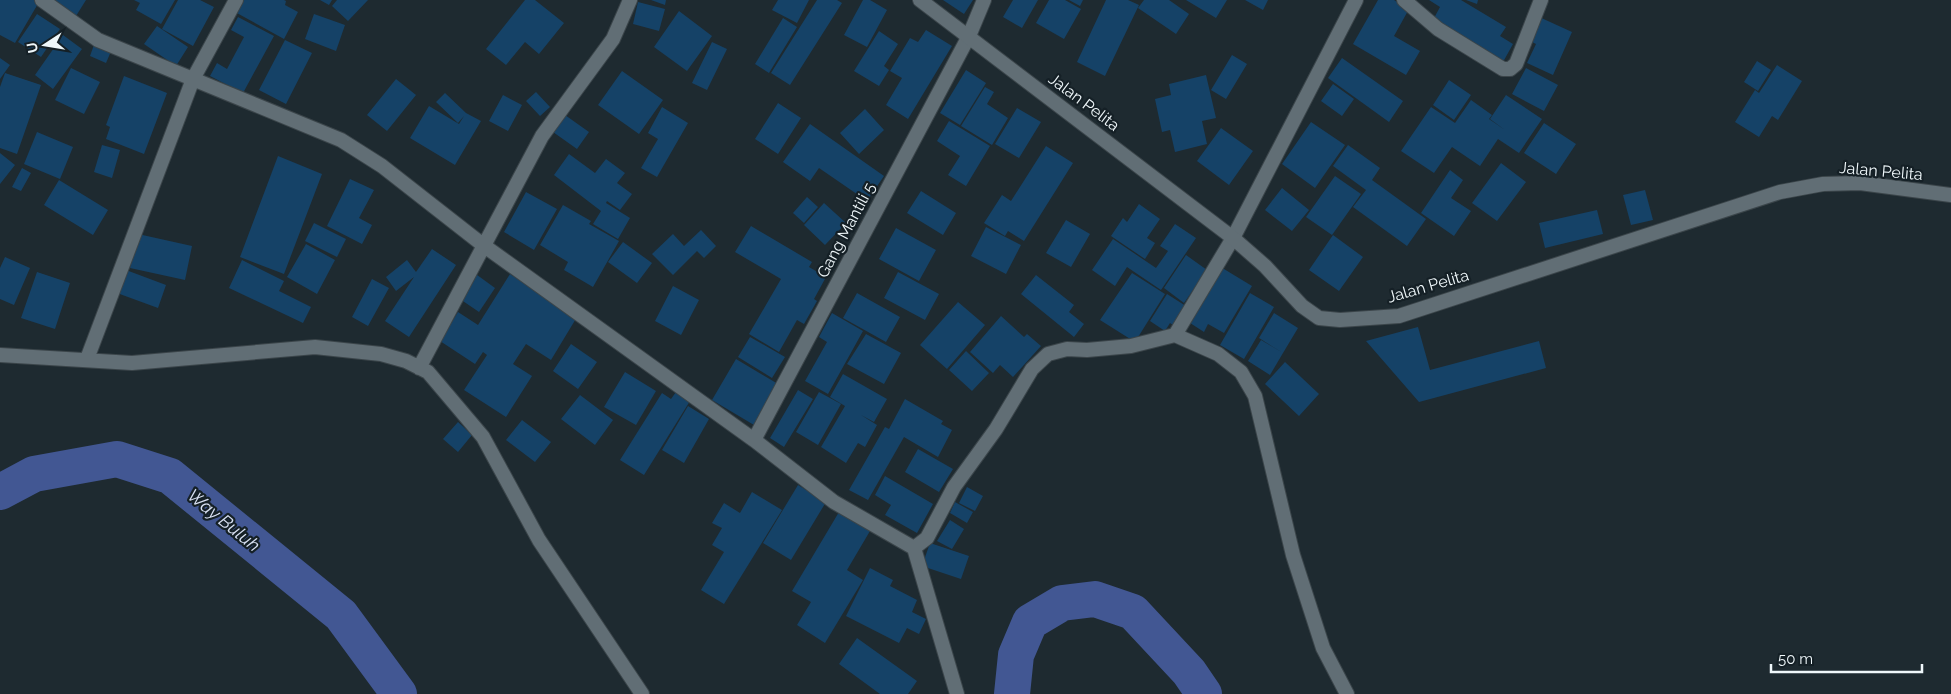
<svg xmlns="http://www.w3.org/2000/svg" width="1951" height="694" font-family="Raleway,sans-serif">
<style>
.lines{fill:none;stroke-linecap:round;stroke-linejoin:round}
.river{stroke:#425793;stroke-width:36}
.building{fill:#154267}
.minor-casing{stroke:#3b454a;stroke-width:16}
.tertiary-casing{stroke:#3b454a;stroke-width:16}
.minor{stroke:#616e75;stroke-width:14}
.tertiary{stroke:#616e75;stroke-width:14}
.labels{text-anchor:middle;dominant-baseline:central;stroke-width:4.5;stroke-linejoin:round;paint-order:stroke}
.street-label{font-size:16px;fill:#eff7fa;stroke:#152026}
.water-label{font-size:18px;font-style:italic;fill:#dae2f4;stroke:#152026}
</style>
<rect width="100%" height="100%" fill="#1e2a30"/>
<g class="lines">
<path class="river" d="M0,492L34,474L117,459L170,476L341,615L399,694
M1012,694L1016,655L1030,622L1062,603L1095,599L1133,612L1189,672L1204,694"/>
</g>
<path class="building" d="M0,0H35L39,2L15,43L0,35Z
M53,0H86L76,16Z
M134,0H175L161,24L136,10L140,3Z
M178,0H200L214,7L193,46L162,29Z
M242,0H284L286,1L285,5L298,12L284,39L235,12Z
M320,0H332L329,5Z
M337,0H368L348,21L332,6Z
M525,0H535L564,23L539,54L525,42L506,65L486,49Z
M651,0H666L665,5Z
M778,0H809L797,23L772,10Z
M817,0H837L842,3L790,85L771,73Z
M863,0H870L887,10L867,47L844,35Z
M943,0H973L964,14Z
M1013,0H1038L1022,28L1003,17Z
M1049,0H1065L1081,9L1064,39L1036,23Z
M1069,0H1083L1080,6Z
M1106,0H1128L1139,5L1105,76L1077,62Z
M1144,0H1169L1189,14L1176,34L1138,8Z
M1186,0H1227L1216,18Z
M1245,0H1268L1263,10Z
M1378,0H1394L1409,9L1394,36L1420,51L1406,75L1353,44Z
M1429,0H1461L1506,27L1500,36L1513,44L1503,62L1433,20L1440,7Z
M1466,0H1478L1477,4Z
M638,2L665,9L659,31L633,24Z
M679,11L712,36L687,71L654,47Z
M37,14L60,29L41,57L18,42Z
M314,14L345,25L336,51L305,39Z
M1537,16L1572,32L1553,75L1527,63L1536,44L1526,39Z
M238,17L274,36L243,93L210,76L217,63L227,69L244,37L231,30Z
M783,18L797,27L769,73L755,64Z
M157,26L188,47L176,66L144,44Z
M926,30L952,46L908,119L886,105L902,78L890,71L910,38L918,42Z
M879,31L898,44L884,66L889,70L879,86L854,71Z
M63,35L82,49L53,89L35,75Z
M285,40L312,53L286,104L259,90Z
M95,42L112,49L106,63L90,56Z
M712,42L727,49L707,90L692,83Z
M1232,55L1247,64L1226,99L1211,90Z
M0,58L10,65L0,79Z
M1342,58L1403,101L1389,122L1328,78Z
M1757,61L1771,70L1758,91L1744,82Z
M1777,65L1802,81L1778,120L1772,116L1759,137L1735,122L1755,90L1759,93Z
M71,68L100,82L84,114L55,100Z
M1526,68L1558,85L1544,111L1512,94Z
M966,70L986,83L960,125L940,113Z
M622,71L663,100L639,134L598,105Z
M5,73L41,85L17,154L0,148V87Z
M1206,75L1216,118L1202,121L1207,144L1175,152L1170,130L1162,132L1155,99L1171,95L1169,84Z
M124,76L167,93L144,154L106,139L110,127L106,125Z
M396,79L416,95L387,131L367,115Z
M1449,80L1471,95L1454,120L1433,105Z
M1333,84L1354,99L1342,116L1321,101Z
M985,87L994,92L987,104L1008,118L992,145L961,126Z
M536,92L550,107L540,116L526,101Z
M445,93L466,113L481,121L455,165L410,138L429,106L459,124L464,116L458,123L436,102Z
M503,95L522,105L508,131L489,121Z
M1506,95L1542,119L1519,153L1498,139L1480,166L1452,147L1434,173L1401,151L1431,107L1455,123L1471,100L1492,115L1489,119L1505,130L1490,119Z
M778,103L801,118L778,154L755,139Z
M662,107L688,123L657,177L641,168L658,139L648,133Z
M1017,108L1041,122L1019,158L995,144Z
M865,109L884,130L859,154L840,133Z
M565,115L589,132L577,149L553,132Z
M949,121L990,146L966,186L948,175L960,156L937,141Z
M1311,122L1345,145L1315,188L1282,164Z
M1544,123L1576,144L1556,174L1524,153Z
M810,124L884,176L867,201L819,168L810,181L783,162Z
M1221,128L1253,151L1229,185L1197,161Z
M37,132L73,147L60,179L24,164Z
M102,145L120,150L112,178L94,172Z
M1348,145L1380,168L1372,180L1426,219L1407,246L1353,207L1366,190L1333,166Z
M1046,146L1073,163L1024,241L1008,231L1005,236L984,223L1002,195L1011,201Z
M0,153L15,165L0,184Z
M569,154L595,173L606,159L625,173L617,183L632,194L620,210L607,201L606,203L630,218L618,239L593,224L601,211L554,175Z
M278,156L322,174L284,274L240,257Z
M1501,163L1526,182L1497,221L1472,203Z
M22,168L31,173L21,191L12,187Z
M1450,170L1463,180L1451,198L1471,211L1454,236L1421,213Z
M1335,176L1361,194L1332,235L1306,217Z
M350,179L374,190L359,218L372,225L362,244L327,226Z
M59,180L108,210L93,235L44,205Z
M1282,188L1309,210L1292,231L1265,210Z
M1645,190L1653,220L1631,225L1623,195Z
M921,191L956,213L943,235L907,213Z
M526,192L557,209L534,250L504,232Z
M807,197L818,207L804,223L793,213Z
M824,203L846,223L825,245L804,225Z
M1139,204L1160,219L1147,238L1155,243L1145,259L1111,236L1123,218L1127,222Z
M563,205L591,221L589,224L619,241L593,287L564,270L568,262L540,245Z
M1597,210L1603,234L1545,248L1539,223Z
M1066,220L1090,234L1071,267L1046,253Z
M314,223L346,239L337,257L305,241Z
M1175,224L1196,238L1161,290L1127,267L1115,286L1092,270L1113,239L1156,268L1168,251L1160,246Z
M751,226L812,262L809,267L826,277L814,299L817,301L804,324L797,320L779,352L749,334L781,279L735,252Z
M986,227L1021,245L1006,274L971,256Z
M896,228L936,250L919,281L879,259Z
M701,230L716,246L704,258L697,251L673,275L652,254L673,234L684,246Z
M138,234L192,246L185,280L130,268Z
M1333,235L1363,257L1339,291L1309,270Z
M623,242L652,263L637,283L608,262Z
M306,244L335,260L317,294L287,277Z
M432,249L456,265L409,337L385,321L414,277L396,291L386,277L407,260L416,272Z
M1186,255L1207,270L1184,303L1164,288Z
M5,257L30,268L14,305L0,299V268Z
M242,260L284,281L279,291L311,307L303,323L229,288Z
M1219,266L1252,286L1224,333L1208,324L1204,332L1187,321Z
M126,270L166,285L158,308L117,293Z
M37,272L70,283L55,329L21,318Z
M473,272L495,288L479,312L457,297Z
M898,272L939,294L925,320L884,298Z
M1132,273L1165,294L1135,342L1100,320Z
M510,274L577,317L551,360L526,344L513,364L532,376L506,417L464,390L487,355L483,352L475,364L440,341L458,312L478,325Z
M1036,275L1074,305L1069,312L1084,324L1074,337L1021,294Z
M372,279L389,288L368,326L352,317Z
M673,286L699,300L681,335L655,321Z
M857,293L900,317L886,342L843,318Z
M1250,293L1274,307L1244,359L1220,345Z
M1167,294L1189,308L1177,328L1170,323L1165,331L1150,321Z
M958,302L985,325L947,369L920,345Z
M832,313L863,331L828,394L805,381L827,342L819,337Z
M1274,313L1298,328L1283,353L1259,338Z
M1001,316L1024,337L1027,334L1041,346L1013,377L1000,365L993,373L970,352Z
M1418,327L1430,370L1539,341L1546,368L1419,402L1366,341Z
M866,334L901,353L884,384L847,364Z
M750,337L785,357L772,378L738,357Z
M1261,340L1283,353L1270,375L1248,361Z
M571,344L597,362L578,389L553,371Z
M966,351L989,373L972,391L949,370Z
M736,359L778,384L754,425L712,400Z
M1285,362L1319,394L1299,416L1265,384Z
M625,372L656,391L636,425L604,407Z
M843,374L887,399L874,422L861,415L877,425L865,447L858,443L846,463L821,447L845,406L830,397Z
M798,390L813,399L784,447L770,438Z
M676,392L690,401L644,475L620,460L662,393L671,399Z
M819,392L841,404L818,445L796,432Z
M580,395L613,420L595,445L561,419Z
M905,399L943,421L941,424L952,430L938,457L904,437L868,500L849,490L885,427L889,429Z
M688,406L709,419L684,463L662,450Z
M522,420L551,442L535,462L506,440Z
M458,422L472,435L458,452L443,439Z
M918,449L953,469L939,492L905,472Z
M885,476L933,504L917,533L885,515L891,505L875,495Z
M798,485L826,502L791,560L763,543Z
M967,487L983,496L975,511L959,503Z
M752,492L782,510L724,604L701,590L724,552L712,545L722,528L712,523L724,503L740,513Z
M955,502L973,512L967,523L950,513Z
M839,512L870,531L847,570L863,580L825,643L797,625L811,602L792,591Z
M950,520L964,529L952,549L937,541Z
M930,543L969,556L961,579L922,566Z
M870,568L893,580L890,586L917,600L912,612L926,619L919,634L907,628L899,643L846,616Z
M857,638L917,681L908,694H880L839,664Z"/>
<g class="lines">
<defs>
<path id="minor" d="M42,0L98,40L341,140L382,166L483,245L754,440L834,502L914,548
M1404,0L1438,29L1503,69H1510L1516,64L1541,0
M1175,335L1233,238L1356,0
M0,355L132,363L315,347L381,354L406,361L428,372L483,437L539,540L642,694
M87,359L193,79L236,0
M419,368L542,136L613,39L630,0
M754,440L969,36L984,0
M957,694L914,548L927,538L954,487L996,429L1032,369L1048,354L1067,349L1087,350L1131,346L1175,335L1218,354L1241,372L1255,396L1293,555L1323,648L1347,694"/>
<path id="tertiary" d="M920,0L1233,238L1265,266L1302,306L1319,318L1340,320L1399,316L1780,192L1823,184L1860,183L1951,195"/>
</defs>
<use href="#minor" class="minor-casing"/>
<use href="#tertiary" class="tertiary-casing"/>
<use href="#minor" class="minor"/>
<use href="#tertiary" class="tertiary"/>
</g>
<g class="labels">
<g class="street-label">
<text transform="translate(1084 102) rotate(37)">Jalan Pelita</text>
<text transform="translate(1881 171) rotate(5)">Jalan Pelita</text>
<text transform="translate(846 230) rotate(-62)">Gang Mantili 5</text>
<text transform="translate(1428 286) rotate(-16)">Jalan Pelita</text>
</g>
<g class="water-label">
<text transform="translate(224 520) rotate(39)">Way Buluh</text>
</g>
</g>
<g transform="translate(45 45) rotate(258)" stroke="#152026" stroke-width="4" paint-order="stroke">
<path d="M0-4L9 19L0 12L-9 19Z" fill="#eff7fa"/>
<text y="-8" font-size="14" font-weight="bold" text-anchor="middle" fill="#eff7fa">U</text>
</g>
<path d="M1771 664v8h151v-8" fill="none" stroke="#eff7fa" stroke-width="2.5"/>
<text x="1778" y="664" font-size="15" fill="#eff7fa" stroke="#152026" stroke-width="4" paint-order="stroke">50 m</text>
</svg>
